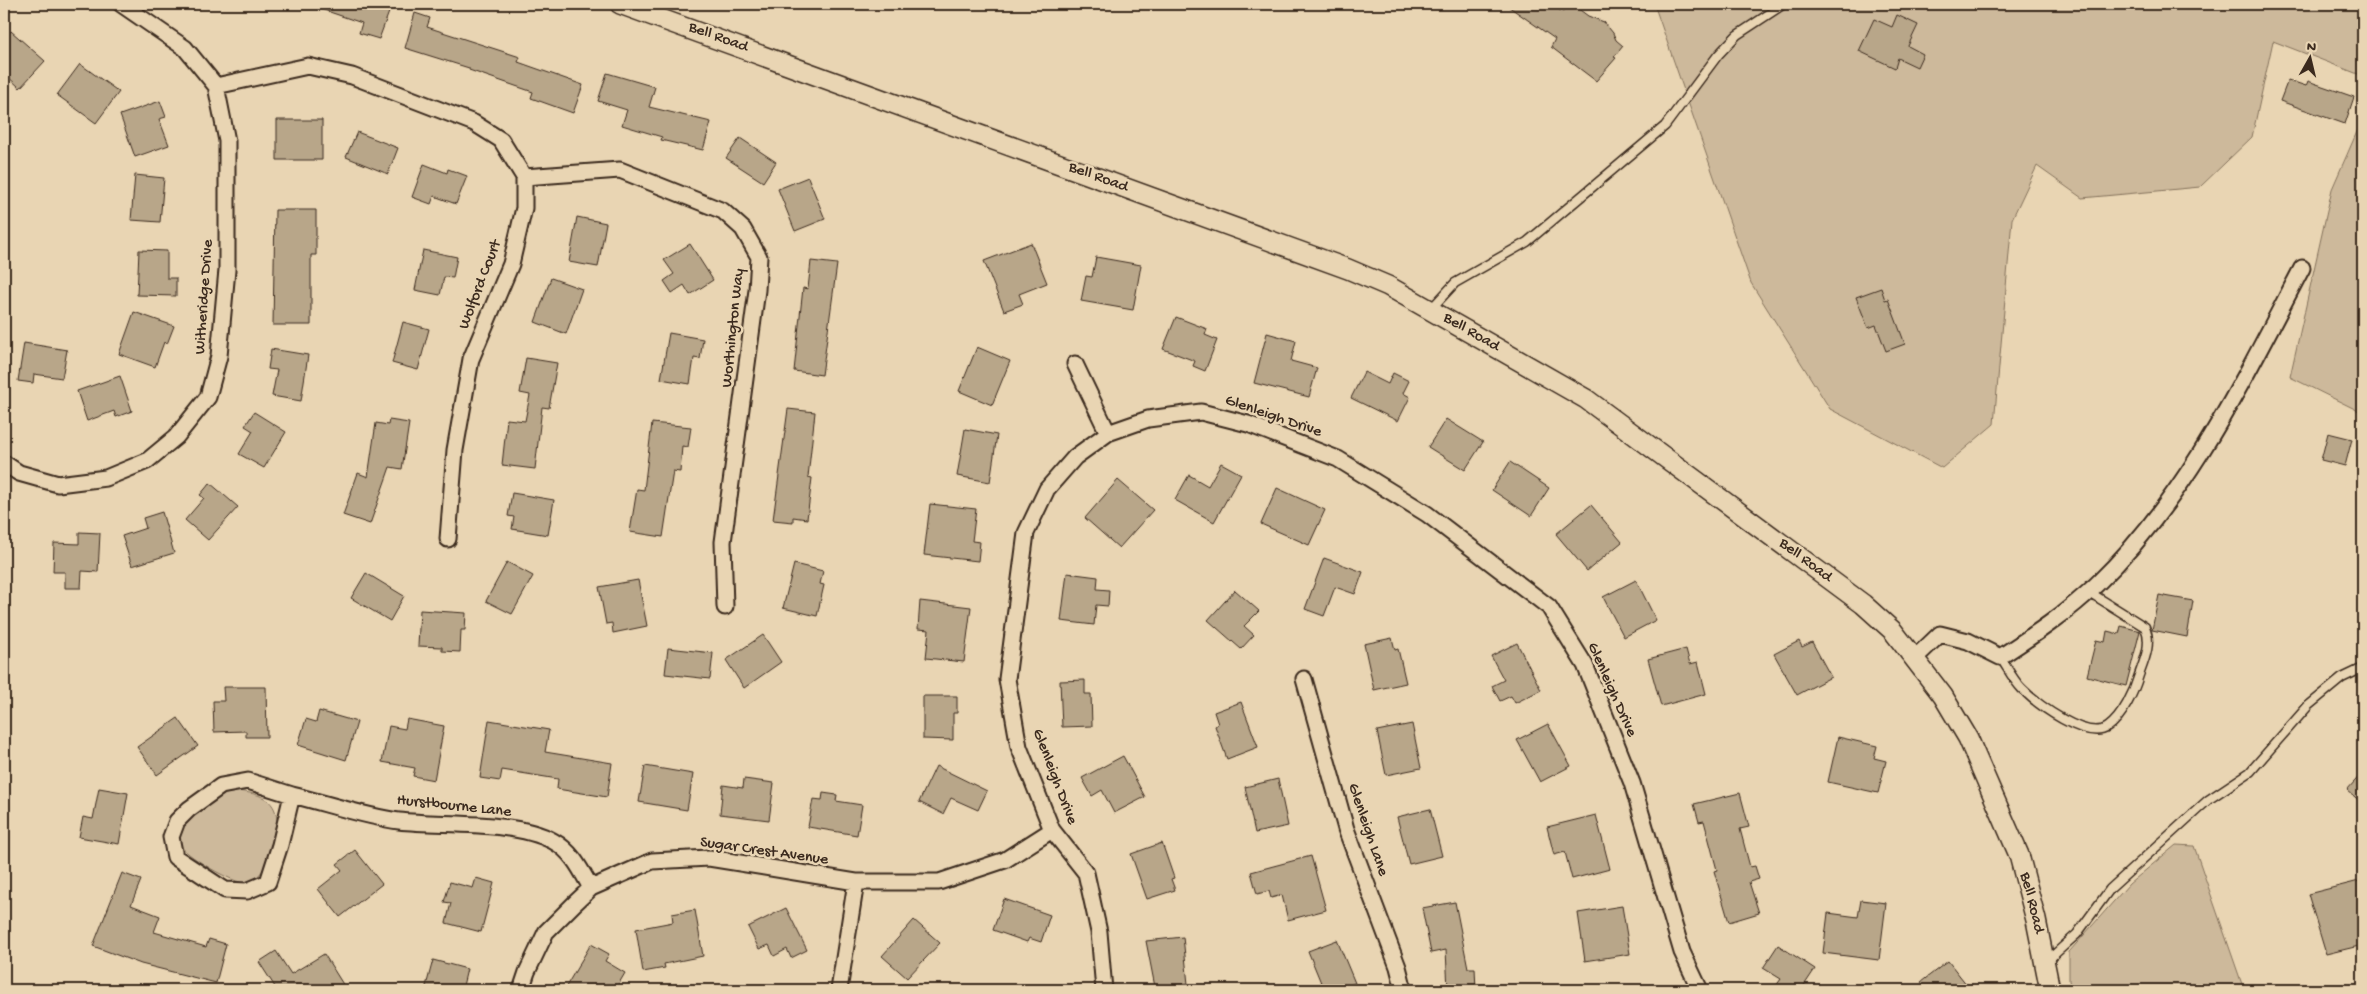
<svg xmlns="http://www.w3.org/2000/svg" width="2367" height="994" font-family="'Gochi Hand',sans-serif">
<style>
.green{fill:#cdb99b;stroke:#84725c}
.building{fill:#b8a689;stroke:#3b2a1e}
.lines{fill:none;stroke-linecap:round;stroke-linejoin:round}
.service-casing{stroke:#3b2a1e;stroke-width:11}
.minor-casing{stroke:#3b2a1e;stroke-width:19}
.tertiary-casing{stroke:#3b2a1e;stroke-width:22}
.service{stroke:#e9d5b3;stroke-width:8}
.minor{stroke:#e9d5b3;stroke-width:15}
.tertiary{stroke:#e9d5b3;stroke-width:19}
.labels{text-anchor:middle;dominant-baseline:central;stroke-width:5;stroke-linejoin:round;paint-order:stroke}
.street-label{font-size:16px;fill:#3b2a1e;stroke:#e9d5b3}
</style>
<rect width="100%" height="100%" fill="#e9d5b3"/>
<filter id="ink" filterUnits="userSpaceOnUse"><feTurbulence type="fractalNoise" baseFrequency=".02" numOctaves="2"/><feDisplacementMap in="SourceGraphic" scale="10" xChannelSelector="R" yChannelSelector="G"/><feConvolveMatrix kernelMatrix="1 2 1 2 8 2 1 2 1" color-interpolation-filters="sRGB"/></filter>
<g filter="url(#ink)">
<path class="green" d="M1654,4H2363V76L2273,41L2252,137L2200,187L2082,198L2037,166L2012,219L1994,424L1942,468L1830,409L1751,283Z
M2363,118V413L2290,377L2332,189Z
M238,791C258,794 275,797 277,820C272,837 271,865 257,877C255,879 249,882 247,883C235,885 182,854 179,843C176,826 206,802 220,796C225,793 233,793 238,791Z
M2176,845L2194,846L2244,990H2072L2069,981V952L2129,884Z"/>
<path class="building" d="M313,4H392L379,39L359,33L362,23L312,6Z
M1505,4H1552L1562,12L1572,4L1588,16L1604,22L1613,33L1616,40L1623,46L1614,57L1616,58L1596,81L1551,47L1555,39Z
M415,13L430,18L427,27L520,57L518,62L583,85L573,113L531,98L533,92L469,70V68L405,48Z
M1897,15L1918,25L1908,46L1923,54L1917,67L1898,58L1895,68L1859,51L1874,19L1892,27Z
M11,31L45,61L20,88L4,73V39Z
M80,64L119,92L96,123L57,95Z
M607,73L655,87L649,107L711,122L703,150L661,140L662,137L622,125L627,110L598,101Z
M2288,80L2306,86L2308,81L2354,97L2345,124L2280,101Z
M160,101L166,117L159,119L169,145L135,157L120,115Z
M277,120H322V160H277Z
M357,132L398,148L388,174L346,157Z
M740,138L776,162L763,182L726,158Z
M424,164L447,173L448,169L467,176L456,204L434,196L431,204L412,197Z
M135,175L164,178L160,222L131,220Z
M808,177L825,219L795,231L778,189Z
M275,210H316V255H311V325H273Z
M577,217L606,223L598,267L569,262Z
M1031,243L1047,283L1019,294L1023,304L1004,311L984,261Z
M690,244L713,280L690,295L684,285L672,293L664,281L674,274L664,260Z
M139,250L167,251V278H176V296L137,295Z
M423,250L457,257L453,278L444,277L440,295L415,290Z
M1096,257L1141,265L1133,310L1081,301L1086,276L1092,277Z
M811,261L837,264L822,375L794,371L803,288L808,289Z
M551,278L582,289L566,334L535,322Z
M1881,288L1885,300L1888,299L1905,344L1886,351L1876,325L1868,328L1856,297Z
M134,312L174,326L167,344L164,342L155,367L119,354Z
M1176,317L1207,329L1205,335L1217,340L1205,371L1193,366L1195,361L1163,349Z
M403,322L429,329L418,370L392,363Z
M669,333L703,339L700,359L694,358L690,384L661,379Z
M1267,333L1296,341L1291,361L1317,368L1309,397L1254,383Z
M24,343L67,350L62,378L34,374L33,383L18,381Z
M977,347L1010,361L992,405L959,391Z
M271,349L308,355L301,401L272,396L277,370L268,369Z
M526,358L557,363L549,408L542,407L535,469L502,465L507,419L525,421L530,395L520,393Z
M1364,372L1388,384L1393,373L1409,381L1403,393L1410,397L1398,421L1351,398Z
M120,376L132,411L116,417L114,411L87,421L77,391Z
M788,409L815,412L808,477L812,478L807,519L793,517V522L773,520Z
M254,412L286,432L264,468L239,454L253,431L245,426Z
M1446,419L1483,442L1465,470L1428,447Z
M389,420L409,423L402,469L390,467L370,524L343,515L358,473L368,477L376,423L388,425Z
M652,423L691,427L688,447L682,446L680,472L673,471L663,537L630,532L637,489L644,490Z
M965,429L997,435L990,482L957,476Z
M2328,433L2352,439L2345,466L2321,460Z
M1510,462L1549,488L1531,516L1492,490Z
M1221,463L1241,474L1214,522L1175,500L1189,475L1208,486Z
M1118,480L1153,510L1119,548L1085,518Z
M210,483L238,507L208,540L185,520L204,498L200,495Z
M1277,488L1325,510L1309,545L1261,524Z
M512,493L554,500L548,535L512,529L514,517L508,516Z
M930,504L976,509L972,541L980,542L978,561L924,555Z
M1591,505L1622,542L1587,571L1556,534Z
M162,512L174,553L132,566L122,536L146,528L143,518Z
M79,532L100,533L98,572L82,571L81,588H65V572H53L54,543L79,544Z
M1324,558L1363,572L1355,594L1335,587L1324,616L1305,609Z
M507,562L533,576L512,614L486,601Z
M794,564L823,571L820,584L824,585L817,616L783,608Z
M366,573L404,596L390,621L351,598Z
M1067,573L1098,577L1097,589L1109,590L1108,606L1096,605L1094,625L1061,621Z
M638,580L647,626L613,633L612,623L606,624L599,587Z
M1636,580L1656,620L1624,637L1603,597Z
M1235,590L1259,611L1244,626L1254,635L1241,649L1208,620Z
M2159,595L2193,601L2187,637L2152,630Z
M920,601L971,607L964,662L926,658L929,630L918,629Z
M420,610L466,613L465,630H461L460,652L442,651V647L418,646Z
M2121,626L2140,631L2126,686L2087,676L2096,640L2105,642L2107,631L2119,634Z
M763,635L781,662L744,688L726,660Z
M1392,638L1395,650L1398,649L1406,683L1374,690L1364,644Z
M1799,641L1802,647L1812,642L1831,677L1797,695L1774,654Z
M1517,643L1541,690L1515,703L1511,696L1500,701L1492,686L1504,680L1491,656Z
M668,648L713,653L710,679L665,674Z
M1686,649L1690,664L1698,662L1706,694L1661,706L1648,659Z
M1085,680V694H1091L1092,726L1062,727L1060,681Z
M223,687H266L267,737H246V731L214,732L213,701H224Z
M923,696H957V713H953V740L923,739Z
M1241,702L1258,747L1227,759L1215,726L1218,724L1214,712Z
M319,711L357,722L346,760L298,745L306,719L316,722Z
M178,718L198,746L157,775L137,747Z
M407,719L444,726L434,780L413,776L415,768L382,762L389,726L405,729Z
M489,720L549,730L545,752L612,763L607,797L557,789L558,779L502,770L500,781L480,778Z
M1412,724L1421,768L1386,775L1377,731Z
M1548,724L1571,766L1540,782L1517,740Z
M1838,737L1877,746L1874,758L1886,761L1878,793L1828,782Z
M1123,756L1145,797L1114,813L1102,790L1092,796L1082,778Z
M645,766L693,774L687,810L639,802Z
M936,766L987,791L978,810L951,798L943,814L919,802Z
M2363,772V804L2347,790Z
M744,779L774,783L769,820L720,814L723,785L743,788Z
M1278,779L1288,826L1255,833L1245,787Z
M99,788L128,793L119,844L79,837L83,817L93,819Z
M823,793L837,795L836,801L862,805L857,835L808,827L813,799L822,800Z
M1740,793L1749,827L1740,829L1750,867L1755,866L1759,879L1749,882L1759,913L1729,922L1714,871L1717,870L1704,821L1699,822L1694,804Z
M1430,809L1442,856L1409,864L1397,817Z
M1596,815L1610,869L1572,879L1565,852L1554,855L1547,827Z
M1162,843L1174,878L1171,879L1175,890L1147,899L1131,854Z
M355,850L382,884L340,917L318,889L342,870L337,864Z
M1311,856L1326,910L1288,920L1282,895L1271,898L1269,891L1257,894L1251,872Z
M122,873L141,880L131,905L160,916L154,932L206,947L209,939L226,944L216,983L141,964L93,946Z
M476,878L494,883L481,932L446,923L451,903L444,902L450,882L473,888Z
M2363,880V945L2326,954L2308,894Z
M1004,899L1050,915L1041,942L1029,938L1027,942L993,930Z
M1861,900L1886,903L1879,960L1823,953L1828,913L1858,917Z
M1455,902L1468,968H1475L1476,990H1448L1446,950L1431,953L1422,908Z
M1622,906L1630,954L1585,961L1578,913Z
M786,908L807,950L791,958L787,949L774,956L769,945L759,949L748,927Z
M695,910L703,956L664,964L665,968L643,972L636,929L673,922L672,914Z
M914,920L940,943L907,978L882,956Z
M1183,937L1188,984L1155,987L1146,941Z
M1337,940L1355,983L1337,990H1324L1308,951Z
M591,944L609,954L605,961L625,973L615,990H564Z
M1778,945L1815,969L1801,990H1773L1781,979L1763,968Z
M276,951L291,974L324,954L344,986L337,990H277L259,962Z
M433,960L467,969L462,990H425Z
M1948,961L1971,990H1927L1921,982Z"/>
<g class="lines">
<defs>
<path id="service" d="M1430,310L1455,283L1527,242L1665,126L1718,55L1737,35L1784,4
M2000,657C2007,667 2013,680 2022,689C2037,704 2087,742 2108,727C2123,716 2134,692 2139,675C2145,659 2152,643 2145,627L2089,592
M2046,962L2077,934L2110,889L2208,800L2250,772L2308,706L2342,678L2363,668"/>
<path id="minor" d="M216,86L308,66L352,76L474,123L501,140L524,177V208L511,264L471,359L455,450L448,539
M524,177L620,170L723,211L743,229L759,257L757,290L723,542L725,607
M1075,364L1108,433
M4,463L19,473L58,484L106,478L147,461L176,437L208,397L219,356L227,270V141L216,86L185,48L121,4
M1914,659L1940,634L1968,641L2000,657C2034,635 2068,612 2097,584C2189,495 2243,380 2302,268
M1304,679L1346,829L1398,967L1404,990
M248,781L292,795L280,845L268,882L247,891L225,890L175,857L171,837L177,821L189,809L221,786Z
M292,795C325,803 367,817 399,821C443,826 515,820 553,841C572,851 581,870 591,888
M521,990L527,972L546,932L575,903L591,888L652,861L709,858L856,882H939L1005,860L1052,830
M839,990L856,882
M1104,990L1099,932L1086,873L1052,830L1019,747L1007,679L1026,533L1047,489L1075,457L1108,433L1148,419L1201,412L1248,424L1338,459L1427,514L1549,607L1585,665L1632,783L1682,952L1700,990"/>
<path id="tertiary" d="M620,4L1348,269L1388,286L1586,399L1863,604L1893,631L1943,696L1968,738L2019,855L2036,920L2050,990"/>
</defs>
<use href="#service" class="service-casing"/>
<use href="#minor" class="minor-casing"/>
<use href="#tertiary" class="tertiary-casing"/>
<use href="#service" class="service"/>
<use href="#minor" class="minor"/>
<use href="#tertiary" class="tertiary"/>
</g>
</g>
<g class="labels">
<g class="street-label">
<text transform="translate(718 38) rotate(20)">Bell Road</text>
<text transform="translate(1098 178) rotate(20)">Bell Road</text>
<text transform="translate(481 285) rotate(-69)">Wolford Court</text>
<text transform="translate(205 297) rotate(-86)">Witheridge Drive</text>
<text transform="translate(734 328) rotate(-84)">Worthington Way</text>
<text transform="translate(1471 333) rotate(30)">Bell Road</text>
<text transform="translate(1273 417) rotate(19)">Glenleigh Drive</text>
<text transform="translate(1805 561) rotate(37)">Bell Road</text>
<text transform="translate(1611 690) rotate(66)">Glenleigh Drive</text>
<text transform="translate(1054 777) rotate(69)">Glenleigh Drive</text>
<text transform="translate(454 807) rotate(6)">Hurstbourne Lane</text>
<text transform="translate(1367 830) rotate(71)">Glenleigh Lane</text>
<text transform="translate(764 852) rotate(8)">Sugar Crest Avenue</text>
<text transform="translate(2031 903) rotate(76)">Bell Road</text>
</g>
</g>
<rect width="2367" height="994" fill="none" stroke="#e9d5b3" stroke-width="20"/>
<rect x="10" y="10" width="2347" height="974" fill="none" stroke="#3b2a1e" stroke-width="2" filter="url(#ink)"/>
<g transform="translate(2310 58) rotate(8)" stroke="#e9d5b3" stroke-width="4" paint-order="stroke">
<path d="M0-4L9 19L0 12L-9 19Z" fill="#3b2a1e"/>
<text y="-8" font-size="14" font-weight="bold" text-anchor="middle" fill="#3b2a1e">N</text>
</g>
</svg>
